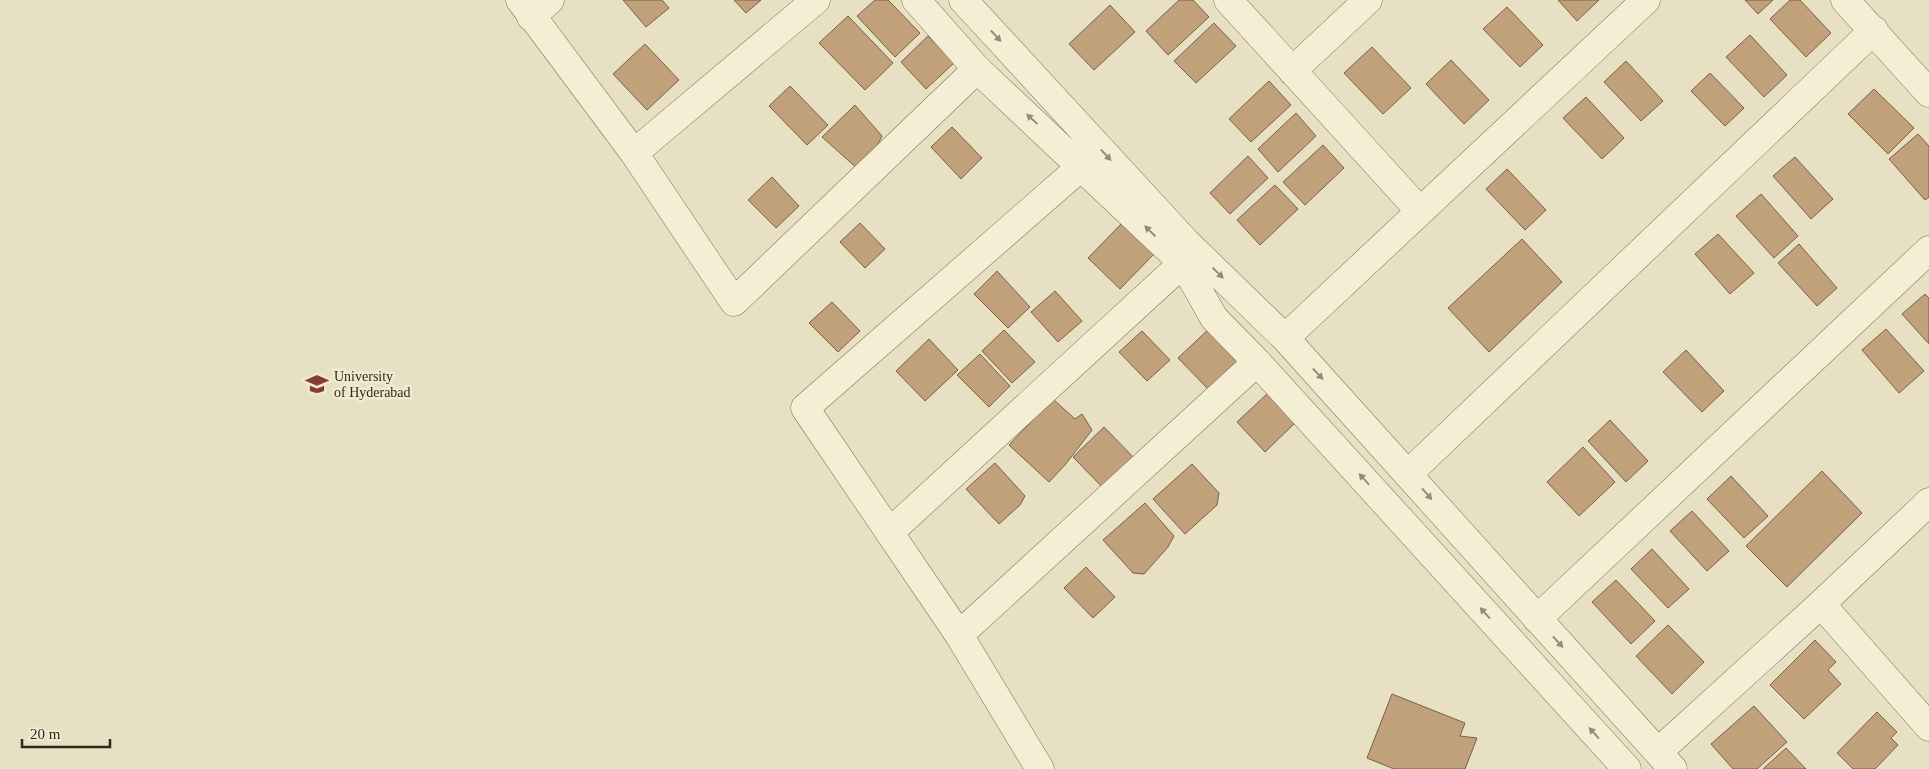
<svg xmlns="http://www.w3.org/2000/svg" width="1929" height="769" font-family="'Times New Roman',serif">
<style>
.building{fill:#c0a17c;stroke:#7a6045}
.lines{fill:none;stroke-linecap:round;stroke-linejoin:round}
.minor-casing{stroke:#7e725b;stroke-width:29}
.minor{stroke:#f3eed4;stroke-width:28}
.oneway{fill:#928c79}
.labels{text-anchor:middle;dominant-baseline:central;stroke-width:5;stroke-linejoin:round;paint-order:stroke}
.poi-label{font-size:14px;fill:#30291e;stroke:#f0ead0;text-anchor:start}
</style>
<rect width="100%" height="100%" fill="#e7e0c2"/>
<path class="building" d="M623,0H662L669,8L646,27Z
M734,0H761L746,13Z
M875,0H888L920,33L895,57L857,16Z
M1179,0H1193L1209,17L1168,55L1146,31Z
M1558,0H1599L1577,21Z
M1745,0H1773L1758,14Z
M1790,0H1800L1831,33L1806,57L1770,19Z
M1110,5L1135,32L1094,70L1069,44Z
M1507,7L1543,45L1520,67L1483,29Z
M848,16L893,63L865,90L819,43Z
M1214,23L1236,46L1196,83L1174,61Z
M1750,35L1787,75L1764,97L1726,57Z
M928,36L954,63L926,89L901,62Z
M645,44L679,80L647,110L613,74Z
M1372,47L1411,88L1383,114L1344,73Z
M1451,60L1489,100L1464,124L1426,84Z
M1626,61L1663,101L1641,121L1604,82Z
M1710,73L1744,108L1725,126L1691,91Z
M1269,81L1291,105L1251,142L1229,119Z
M790,86L828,125L807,145L769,106Z
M1874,89L1914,128L1888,154L1848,114Z
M1586,97L1624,138L1602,159L1563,118Z
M855,105L882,136L873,154L859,170L822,137Z
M1296,113L1316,136L1278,172L1258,149Z
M952,127L982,158L961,179L931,147Z
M1918,134L1929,146V197L1925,200L1889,159Z
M1323,145L1344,168L1305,205L1283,182Z
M1248,156L1268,178L1230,214L1210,193Z
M1795,157L1833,199L1811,219L1773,176Z
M1507,169L1546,210L1525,230L1486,189Z
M772,177L799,206L776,228L748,200Z
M1275,185L1298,209L1260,245L1237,220Z
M1761,194L1798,236L1774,258L1736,216Z
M1124,221L1156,252L1120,289L1088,258Z
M860,223L885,249L865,268L840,242Z
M1718,234L1754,273L1730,294L1695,254Z
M1522,239L1562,282L1489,352L1448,308Z
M1799,244L1837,288L1817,306L1778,263Z
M997,271L1030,307L1008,328L974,294Z
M1055,291L1082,321L1058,342L1031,312Z
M1925,294L1929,298V344L1902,314Z
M832,302L860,331L838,352L809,323Z
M1211,327L1243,360L1210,391L1178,358Z
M1886,329L1924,371L1899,393L1862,350Z
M1004,330L1035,362L1012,383L982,351Z
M1142,331L1170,360L1147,381L1119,352Z
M929,339L958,370L925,401L896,371Z
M1686,350L1724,391L1702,412L1663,372Z
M980,354L1010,386L989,407L957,375Z
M1268,393L1296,422L1265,452L1237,422Z
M1053,399L1075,419L1082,414L1092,430L1065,465L1049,482L1009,445Z
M1610,420L1648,461L1626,482L1588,441Z
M1104,427L1135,459L1104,489L1073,457Z
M1583,447L1615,482L1579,516L1547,482Z
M995,463L1025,496L1020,505L999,524L966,489Z
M1192,464L1219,493L1217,505L1185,534L1153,499Z
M1822,471L1862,513L1787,587L1746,546Z
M1731,476L1768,516L1744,538L1707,499Z
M1145,503L1174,536L1168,547L1144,574L1133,573L1103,540Z
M1692,511L1729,551L1707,571L1670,531Z
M1652,549L1689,589L1668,608L1631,569Z
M1086,567L1115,597L1093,618L1064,588Z
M1616,580L1655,621L1631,644L1592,602Z
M1668,625L1704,662L1672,694L1636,656Z
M1815,640L1836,662L1828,670L1841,684L1804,719L1770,685Z
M1392,694L1465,723L1460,736L1477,738L1465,769H1394L1367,758Z
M1754,706L1787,742L1757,769H1733L1711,744Z
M1877,712L1897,732L1891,738L1898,745L1875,769H1853L1837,753Z
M1786,748L1806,769H1763Z"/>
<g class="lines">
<defs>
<path id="minor" d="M520,0L634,153L734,302L977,69
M916,0L977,69L1183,263L1214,318L1257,362L1627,769
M963,0L1187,243L1285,338L1673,769
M1228,0L1419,210
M1845,0L1929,93
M531,17L550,0
M1292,71L1368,0
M634,153L816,0
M1285,338L1646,0
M1409,473L1874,30
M890,532L1183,263
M1821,604L1929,727
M1537,619L1929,250
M959,635L1257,362
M1658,752L1821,604L1929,502
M1040,769L959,635L805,408L1082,166"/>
</defs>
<use href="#minor" class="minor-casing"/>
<use href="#minor" class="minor"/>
</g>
<defs><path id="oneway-solid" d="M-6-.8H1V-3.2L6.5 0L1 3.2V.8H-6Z" transform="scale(1.25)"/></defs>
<g class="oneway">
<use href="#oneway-solid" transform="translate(996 36) rotate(47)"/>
<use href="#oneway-solid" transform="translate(1032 119) rotate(-137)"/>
<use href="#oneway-solid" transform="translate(1106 155) rotate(47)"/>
<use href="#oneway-solid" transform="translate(1150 231) rotate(-136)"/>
<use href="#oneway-solid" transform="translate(1218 273) rotate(44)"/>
<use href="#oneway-solid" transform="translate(1318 374) rotate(47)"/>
<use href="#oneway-solid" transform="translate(1364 479) rotate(-132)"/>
<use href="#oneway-solid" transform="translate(1427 494) rotate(49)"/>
<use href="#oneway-solid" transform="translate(1485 613) rotate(-132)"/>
<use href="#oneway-solid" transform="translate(1558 642) rotate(48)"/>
<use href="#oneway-solid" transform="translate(1594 733) rotate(-132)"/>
</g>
<defs>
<symbol id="university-bare" viewBox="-9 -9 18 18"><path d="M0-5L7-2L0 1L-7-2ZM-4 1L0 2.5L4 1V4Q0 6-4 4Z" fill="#853d33" stroke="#f0ead0" stroke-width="2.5" paint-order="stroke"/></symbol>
</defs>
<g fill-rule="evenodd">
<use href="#university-bare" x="301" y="368" width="32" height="32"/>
</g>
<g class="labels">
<g class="poi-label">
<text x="334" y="376">University<tspan x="334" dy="16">of Hyderabad</tspan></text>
</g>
</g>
<path d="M22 739v8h88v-8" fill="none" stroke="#30291e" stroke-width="2.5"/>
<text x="30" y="739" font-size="15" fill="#30291e" stroke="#f0ead0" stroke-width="4" paint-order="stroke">20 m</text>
</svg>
